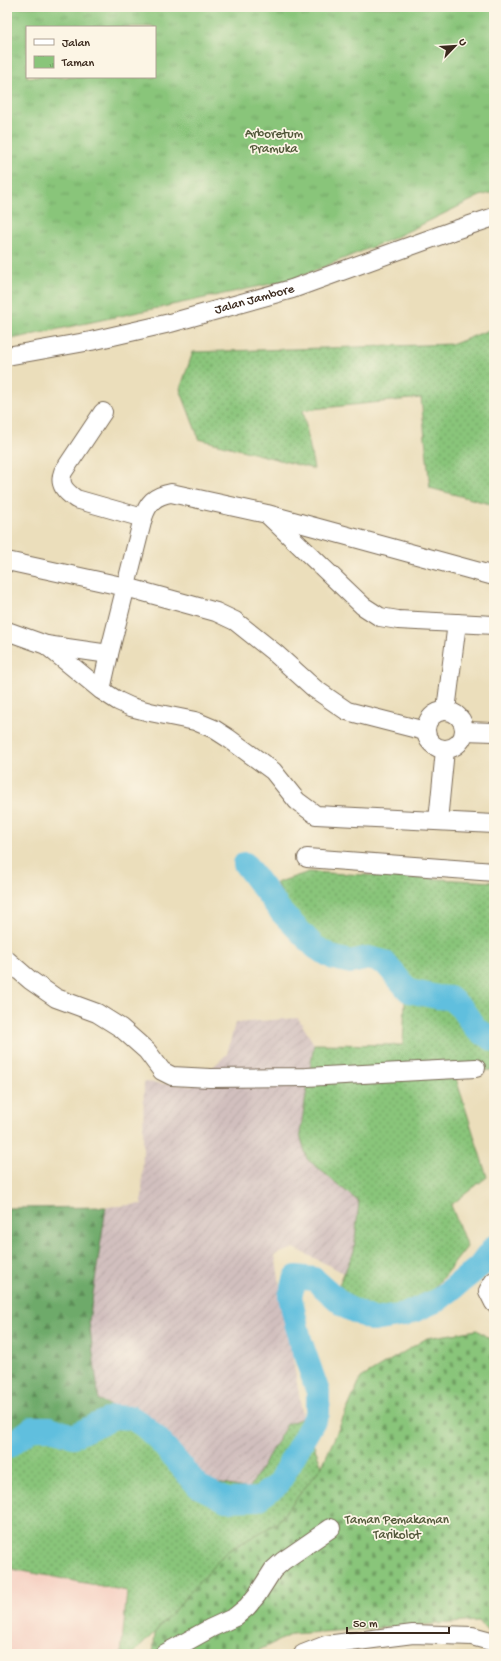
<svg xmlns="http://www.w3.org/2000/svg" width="501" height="1661" font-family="'Gochi Hand',sans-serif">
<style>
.built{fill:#f6d2c4}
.industrial{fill:url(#industrial-furrows)}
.grass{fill:url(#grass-dots);stroke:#62784c}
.forest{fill:url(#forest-firs);stroke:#546a44}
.cemetery{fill:url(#cemetery-stones);stroke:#62784c}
.park{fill:url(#park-tufts);stroke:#62784c;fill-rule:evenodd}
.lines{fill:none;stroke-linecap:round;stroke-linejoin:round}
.river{stroke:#60bfde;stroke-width:24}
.minor-casing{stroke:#796955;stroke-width:20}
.minor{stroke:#fff;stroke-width:18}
.labels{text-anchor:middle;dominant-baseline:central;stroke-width:3.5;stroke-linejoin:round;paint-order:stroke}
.park-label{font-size:13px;fill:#52583a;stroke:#fcf5e5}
.street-label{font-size:13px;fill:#3b2a1e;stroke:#fcf5e5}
</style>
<defs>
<pattern id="industrial-furrows" width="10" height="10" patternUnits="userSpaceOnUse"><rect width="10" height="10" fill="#d1bfbe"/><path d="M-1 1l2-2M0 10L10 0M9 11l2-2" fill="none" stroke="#b4a4a3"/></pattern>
<pattern id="grass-dots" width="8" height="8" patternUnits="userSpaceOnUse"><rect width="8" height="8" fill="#89c57a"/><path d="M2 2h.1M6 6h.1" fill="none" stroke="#71a063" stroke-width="1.8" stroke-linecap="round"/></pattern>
<pattern id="forest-firs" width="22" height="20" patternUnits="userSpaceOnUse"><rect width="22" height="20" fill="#6eaa6a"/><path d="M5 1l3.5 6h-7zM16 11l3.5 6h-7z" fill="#5c8b57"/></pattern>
<pattern id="cemetery-stones" width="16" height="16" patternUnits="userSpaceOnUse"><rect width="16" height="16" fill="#89c57a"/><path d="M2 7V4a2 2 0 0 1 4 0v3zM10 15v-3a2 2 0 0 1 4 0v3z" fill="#71a063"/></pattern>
<pattern id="park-tufts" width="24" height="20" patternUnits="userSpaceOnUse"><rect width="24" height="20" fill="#89c57a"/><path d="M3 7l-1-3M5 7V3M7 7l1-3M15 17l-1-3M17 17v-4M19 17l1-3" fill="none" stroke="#71a063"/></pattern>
</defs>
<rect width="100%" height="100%" fill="#fcf5e5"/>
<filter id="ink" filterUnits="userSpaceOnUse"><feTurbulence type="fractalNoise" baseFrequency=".025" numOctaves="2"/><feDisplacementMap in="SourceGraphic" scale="8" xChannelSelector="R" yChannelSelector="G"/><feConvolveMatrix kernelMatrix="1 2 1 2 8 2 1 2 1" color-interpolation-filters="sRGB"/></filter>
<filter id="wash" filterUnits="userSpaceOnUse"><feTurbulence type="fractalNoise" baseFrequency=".012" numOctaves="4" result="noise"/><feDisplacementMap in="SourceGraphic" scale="16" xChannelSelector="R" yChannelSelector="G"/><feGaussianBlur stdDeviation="0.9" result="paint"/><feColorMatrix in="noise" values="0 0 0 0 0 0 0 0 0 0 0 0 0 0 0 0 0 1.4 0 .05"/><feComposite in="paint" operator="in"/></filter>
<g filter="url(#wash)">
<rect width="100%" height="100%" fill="#ebdebb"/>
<path class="built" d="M7,1568L127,1591L121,1654H7Z"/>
<path class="industrial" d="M298,1018L314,1044L300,1134L307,1159L359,1202L354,1251L344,1273L294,1248L275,1255L303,1418L287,1424L249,1489L196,1479L159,1428L99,1400L89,1321L106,1207L142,1204L144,1082L193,1086L227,1054L235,1023Z"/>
<path class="grass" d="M494,328V505L430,488L421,398L303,410L314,469L199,439L180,389L193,352L454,344Z
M309,872L494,882V1070L454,1072L487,1177L451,1205L467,1247L423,1302L369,1318L337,1289L354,1251L359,1202L307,1159L300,1134L314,1044L403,1045L406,977L305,935L276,883Z
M120,1410L159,1428L196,1479L249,1489L287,1424L303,1418L322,1466L277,1523L226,1552L155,1632L133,1654H121L127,1591L7,1568V1455L39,1433L81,1437Z"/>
<path class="forest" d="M106,1207L89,1321L99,1400L120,1410L81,1437L39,1433L7,1455V1208Z"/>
<path class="cemetery" d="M477,1330L494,1342V1639L479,1621L292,1634L251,1654H153L155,1632L226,1552L277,1523L322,1466L361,1378L427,1338Z"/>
<path class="park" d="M7,7H494V192L480,196L394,238L294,279L7,340ZM27,27H155V77H27Z"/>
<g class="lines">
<path class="river" d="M245,864L282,913L315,947L334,958L351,962L368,958L384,962L409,991L437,997L450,998L462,1009L476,1029L494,1040
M7,1447L33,1428H50L73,1436L114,1417L132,1418L144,1426L157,1438L198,1486L226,1500L258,1499L278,1484L318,1413V1392L300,1340L290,1296L296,1277L314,1279L346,1307L374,1320L404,1315L438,1300L479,1267L494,1247"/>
</g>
</g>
<g filter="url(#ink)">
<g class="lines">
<defs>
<g id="minor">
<path id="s1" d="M7,356L91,341L170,323L292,289L452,231L494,217"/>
<path d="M103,412L63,472C58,485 66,492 76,499L143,518"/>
<path d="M269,516L363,606L380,617L398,620L494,625"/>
<path d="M7,561L126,587L216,612L235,621L275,653L315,689L347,711L425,731"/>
<path d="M7,631L46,645L101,690L118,701L131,707L150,712L195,721L214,729L228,738L273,771L297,801L316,815L494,824"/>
<path d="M46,645L109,654"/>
<path d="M101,690L109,654L143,518C148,503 154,496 171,493L267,514L494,576"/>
<path d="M446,710L457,623"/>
<circle cx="445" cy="730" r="19"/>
<path d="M464,731L494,732"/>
<path d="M438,821L445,750"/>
<path d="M307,858L494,872"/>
<path d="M7,960L30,980L56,998L97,1013L121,1028L147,1051L162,1071L172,1076L210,1078L306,1077L476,1068"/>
<path d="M494,1281L488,1291L494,1303"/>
<path d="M164,1654L211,1628L235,1617L247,1607L257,1595L273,1570L283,1561L331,1528"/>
<path d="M303,1654L326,1645L413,1634L472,1636L494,1642"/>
</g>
</defs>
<use href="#minor" class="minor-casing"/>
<use href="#minor" class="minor"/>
</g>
</g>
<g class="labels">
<g class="park-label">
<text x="274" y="134">Arboretum<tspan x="274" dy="15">Pramuka</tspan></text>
<text x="397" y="1520">Taman Pemakaman<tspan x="397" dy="15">Tarikolot</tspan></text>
</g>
<g class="street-label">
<text stroke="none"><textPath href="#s1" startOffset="254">Jalan Jambore</textPath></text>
</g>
</g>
<rect width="501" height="1661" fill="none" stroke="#fcf5e5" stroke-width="24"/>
<rect x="26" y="26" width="130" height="52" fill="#fcf5e5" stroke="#afa495"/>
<rect x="34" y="39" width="20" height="6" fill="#ffffff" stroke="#afa495"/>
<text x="62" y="46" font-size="12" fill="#3b2a1e">Jalan</text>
<rect x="34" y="56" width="20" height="12" fill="url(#park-tufts)" stroke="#afa495"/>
<text x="62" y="66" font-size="12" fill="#3b2a1e">Taman</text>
<g transform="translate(455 46) rotate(65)" stroke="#fcf5e5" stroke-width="3" paint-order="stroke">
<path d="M0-3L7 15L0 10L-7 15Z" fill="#3b2a1e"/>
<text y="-6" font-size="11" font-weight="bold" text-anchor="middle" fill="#3b2a1e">U</text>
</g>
<path d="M347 1627v6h102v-6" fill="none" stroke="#3b2a1e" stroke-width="2"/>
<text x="353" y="1627" font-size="12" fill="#3b2a1e" stroke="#fcf5e5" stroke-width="3" paint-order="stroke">50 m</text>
</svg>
